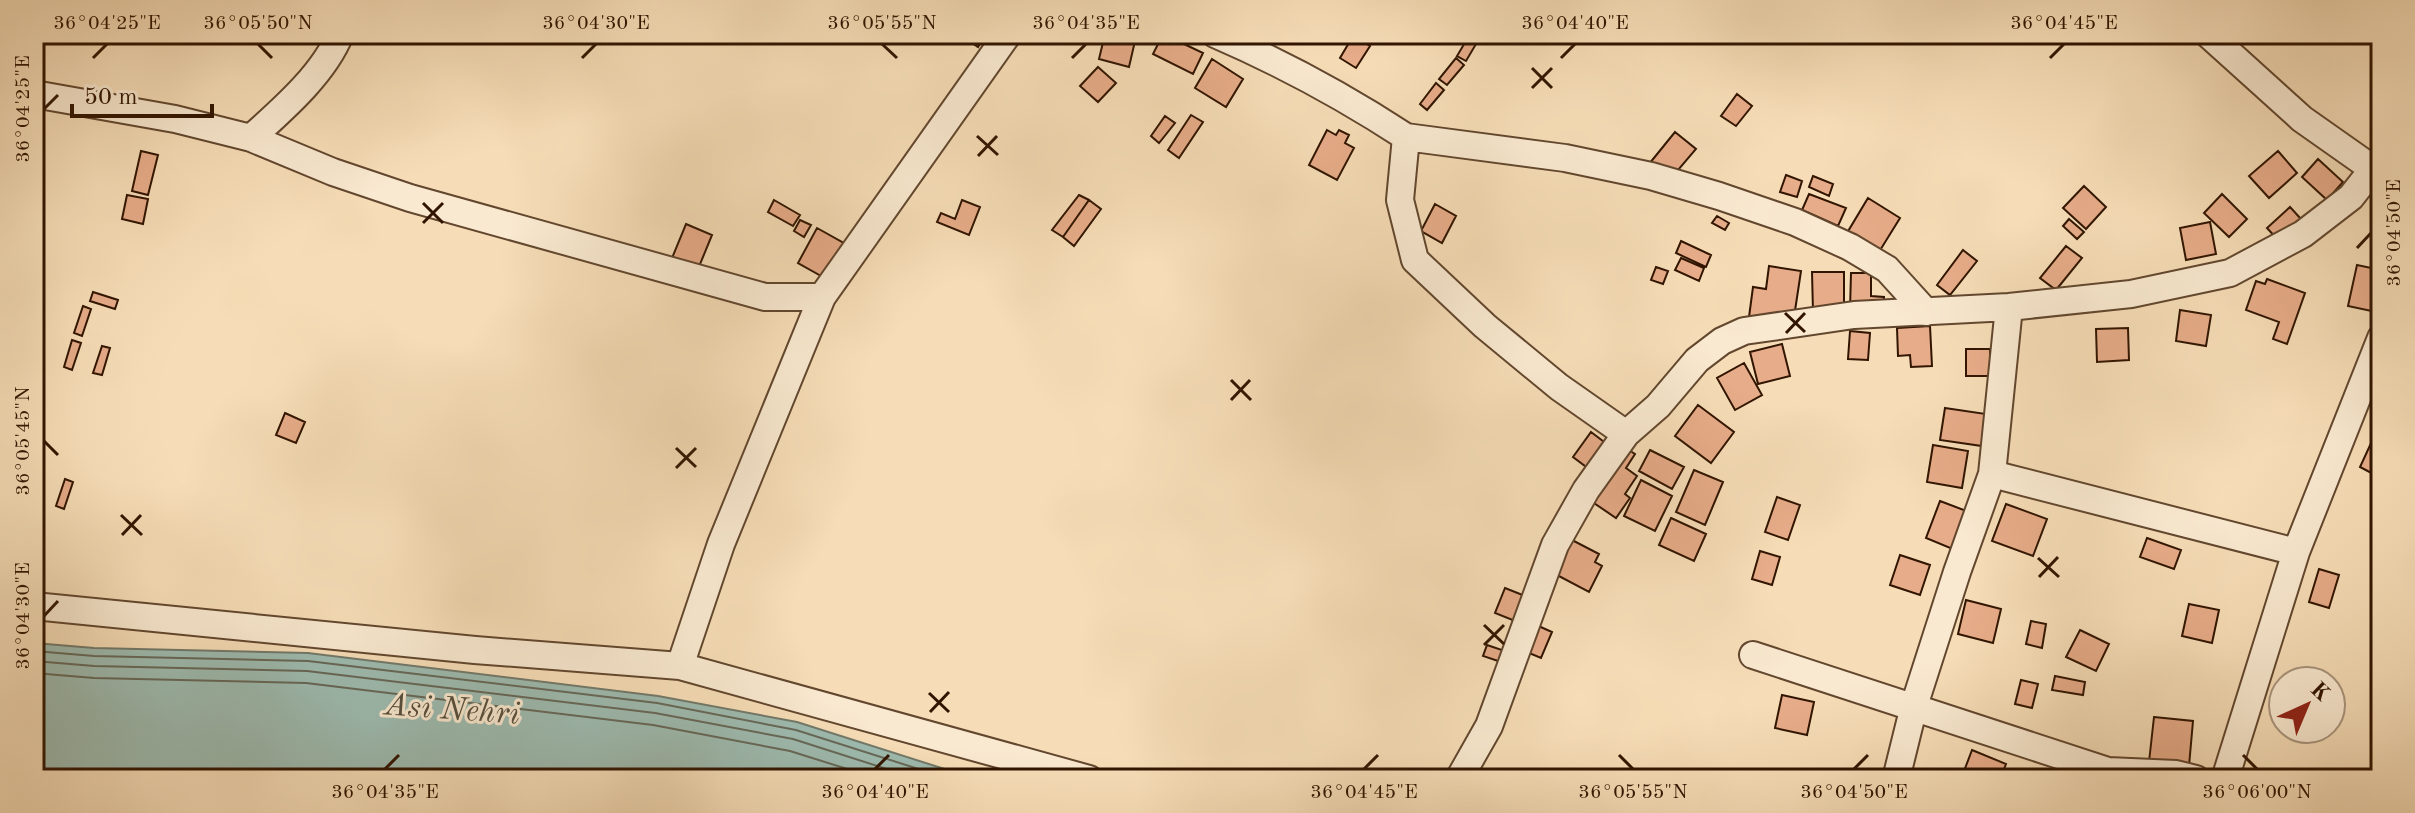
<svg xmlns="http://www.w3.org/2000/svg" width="2415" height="813" font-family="'Old Standard TT',serif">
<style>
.water{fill:#9dbbb0;stroke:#72796a;stroke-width:2}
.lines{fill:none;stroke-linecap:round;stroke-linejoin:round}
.shore{stroke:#676858;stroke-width:2}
.building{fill:#e7ac89;stroke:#311501;stroke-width:2}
.minor-casing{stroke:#62472e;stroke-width:30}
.minor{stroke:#f9e9d0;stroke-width:26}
.ticks{fill:none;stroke:#311501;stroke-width:3}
.labels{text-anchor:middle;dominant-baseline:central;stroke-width:6;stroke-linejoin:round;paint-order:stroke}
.water-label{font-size:32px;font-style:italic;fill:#574f3e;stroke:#f9e9d0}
.neatline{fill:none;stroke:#311501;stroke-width:3}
.ticks-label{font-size:20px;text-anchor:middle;fill:#311501}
</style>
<rect width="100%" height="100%" fill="#f6ddb7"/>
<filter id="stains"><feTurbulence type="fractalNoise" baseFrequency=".0025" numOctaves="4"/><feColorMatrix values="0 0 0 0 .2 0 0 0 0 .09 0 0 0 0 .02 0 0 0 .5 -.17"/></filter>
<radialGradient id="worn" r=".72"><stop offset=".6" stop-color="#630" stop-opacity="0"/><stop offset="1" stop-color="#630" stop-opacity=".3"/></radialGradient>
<path class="water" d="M34,643L94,648L308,653L658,696L797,722L976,779H330L224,776L34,779Z"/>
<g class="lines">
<path class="shore" d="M34,651L94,656L308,661L657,703L796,730L950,779
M34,661L94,666L307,671L655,713L793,739L918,779
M34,673L94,678L306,683L653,725L790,751L879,779"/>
</g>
<path class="building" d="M959,34H986L978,47Z
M1105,34L1135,41L1129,67L1099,59Z
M1163,34L1203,53L1193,74L1153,54Z
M1470,34L1479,39L1466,61L1457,56Z
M1353,36L1370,46L1356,68L1340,58Z
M1456,58L1464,65L1447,85L1439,79Z
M1212,59L1243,79L1226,107L1195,88Z
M1098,67L1116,83L1098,102L1080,86Z
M1436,83L1444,90L1427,110L1420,104Z
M1737,94L1752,106L1736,126L1721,116Z
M1191,115L1203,122L1179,158L1168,150Z
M1165,116L1175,123L1159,143L1151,136Z
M1327,130L1336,135L1339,130L1349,135L1345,143L1354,148L1337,180L1309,165Z
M1675,132L1696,149L1673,176L1645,169Z
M141,151L158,155L148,195L132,191Z
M2278,151L2297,173L2269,198L2249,176Z
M2318,159L2343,182L2327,200L2302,177Z
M1786,175L1802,181L1797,197L1780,192Z
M1813,176L1833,184L1829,196L1809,187Z
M2084,186L2106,207L2086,229L2063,208Z
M1809,194L1846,208L1838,226L1802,210Z
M2222,194L2247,219L2229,237L2204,213Z
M127,195L148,199L143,224L122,219Z
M1079,195L1089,200L1063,237L1052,230Z
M1868,198L1900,218L1879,252L1847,233Z
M774,200L800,215L793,226L768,212Z
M962,200L980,207L969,235L937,222L941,213L955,219Z
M1089,200L1101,209L1074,246L1063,237Z
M1435,204L1456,216L1442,243L1421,231Z
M2290,207L2301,219L2278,240L2267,228Z
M1717,216L1729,223L1725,230L1712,223Z
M2069,219L2084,232L2077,239L2063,226Z
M800,220L811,225L804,237L794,231Z
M2210,222L2216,254L2186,260L2180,228Z
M686,224L712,235L696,274L670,263Z
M817,228L849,246L830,281L798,263Z
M1681,241L1711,255L1706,267L1676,253Z
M2066,246L2082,258L2056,290L2040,278Z
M1963,250L1977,261L1950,295L1937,285Z
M1681,258L1704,268L1699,281L1675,270Z
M2357,265L2381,270V313L2348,306Z
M1769,266L1801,271L1793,324L1749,317L1753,287L1766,289Z
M1656,267L1668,271L1663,284L1651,280Z
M1812,272H1844V312H1813Z
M1851,273H1871V296L1884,297L1883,311L1850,310Z
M2267,279L2305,293L2287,344L2273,339L2279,322L2246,310L2256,281L2265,284Z
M93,292L118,300L115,309L90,301Z
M83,306L91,309L82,336L74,333Z
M2180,310L2211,315L2206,346L2176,341Z
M1930,326L1932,366L1911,367L1910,355L1898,356L1897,328Z
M2128,328L2129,360L2097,362L2096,329Z
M1850,331L1870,333L1868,360L1848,359Z
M72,340L81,343L72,370L64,367Z
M1782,344L1790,376L1758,384L1750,352Z
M102,346L110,348L102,375L93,373Z
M1966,349H1990V376H1966Z
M1744,363L1762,395L1735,410L1717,378Z
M1698,405L1734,432L1711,463L1675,436Z
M1945,408L1986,414L1982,446L1940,440Z
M285,413L305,422L296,443L276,435Z
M2378,428L2381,429V478L2360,467Z
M1591,432L1612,448L1593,472L1573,457Z
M1933,445L1968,451L1962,488L1927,482Z
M1624,447L1635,454L1626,468L1637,476L1625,494L1630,498L1616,518L1588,499Z
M1650,450L1684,467L1672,489L1639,471Z
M1694,470L1723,482L1705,525L1676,512Z
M65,479L73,482L64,509L56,506Z
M1641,480L1672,496L1655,531L1624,516Z
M1777,497L1800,505L1788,540L1765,532Z
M1940,501L1969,512L1955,550L1926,538Z
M2006,504L2047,519L2033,556L1992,541Z
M1671,518L1706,534L1694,561L1659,545Z
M2147,538L2181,550L2174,569L2140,557Z
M1572,540L1599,554L1595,562L1602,566L1589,592L1555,574Z
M1760,551L1780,557L1772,585L1752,579Z
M1900,555L1930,565L1920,595L1890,585Z
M2319,569L2339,575L2329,608L2309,602Z
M1505,588L1530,598L1520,623L1495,613Z
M1966,600L2001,609L1993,643L1958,634Z
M2189,604L2219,610L2212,643L2182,636Z
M2031,621L2046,624L2042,648L2026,644Z
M1534,624L1552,632L1541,658L1522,650Z
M2080,630L2109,644L2096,671L2066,657Z
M1487,645L1505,651L1501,662L1483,656Z
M2055,676L2085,682L2083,695L2052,690Z
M2021,680L2038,684L2032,708L2015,704Z
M1782,695L1814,702L1807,735L1775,728Z
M2154,717L2193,721L2189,766L2149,762Z
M1972,750L2006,764L2000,779H1961Z"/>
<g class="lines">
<defs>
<path id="minor" d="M1215,34C1282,63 1345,97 1406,137L1400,200L1415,260L1485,326L1559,387L1626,434L1658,406L1697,360L1722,341L1744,331L1854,315L2009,307L2131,294L2230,273L2303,234L2351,197L2373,169L2381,170
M2208,34L2302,119L2373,169
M34,94L175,119L251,138L333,172L410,198L765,297H822L1008,34
M1406,137L1565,158L1651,176L1719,196L1795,222L1850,247L1887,269L1926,312
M251,138C282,110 324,74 340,34
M1992,474L2296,552
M34,606L475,650L680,666L1089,779
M1753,655L2108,771L2176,774L2196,779
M680,666L721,544L822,297
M1459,779L1489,726L1555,545L1586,490L1626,434
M1896,779L1914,706L1957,572L1992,474L2009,307
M2225,779L2296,552L2381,338"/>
</defs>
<use href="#minor" class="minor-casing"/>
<use href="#minor" class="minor"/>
</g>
<path class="ticks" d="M258,44L272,58M882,44L897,58M93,58L107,44M582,58L596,44M1072,58L1086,44M1561,58L1575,44M2050,58L2064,44M1532,68L1552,88M1532,88L1552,68M44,109L58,95M977,136L998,155M978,156L997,136M423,203L443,223M423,223L443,203M2357,248L2371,233M1785,313L1805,332M1786,333L1805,313M1231,380L1251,400M1231,400L1250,380M44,441L58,455M676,448L696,467M676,468L696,448M121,515L142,535M122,535L141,515M2038,558L2059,577M2039,577L2058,557M44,616L58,601M1484,625L1504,644M1484,645L1504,625M929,693L949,712M930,712L949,692M1619,755L1633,769M2243,755L2257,769M385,769L399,755M875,769L889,755M1364,769L1378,755M1854,769L1868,755"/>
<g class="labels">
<g class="water-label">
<text transform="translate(452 711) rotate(4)">Asi Nehri</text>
</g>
</g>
<rect width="2415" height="813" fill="none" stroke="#f6ddb7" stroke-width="88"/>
<g transform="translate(2307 705) rotate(44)"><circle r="38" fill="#f9e9d0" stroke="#a9947d" stroke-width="2"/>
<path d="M0-6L14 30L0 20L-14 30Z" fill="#8f2418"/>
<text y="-12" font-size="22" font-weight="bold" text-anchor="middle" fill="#311501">K</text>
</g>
<path d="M72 104v12h140v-12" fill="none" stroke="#311501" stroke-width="4"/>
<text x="84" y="104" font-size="24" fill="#311501" stroke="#f9e9d0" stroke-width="6" paint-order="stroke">50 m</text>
<rect x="44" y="44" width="2327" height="725" class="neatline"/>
<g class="ticks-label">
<text x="107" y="29">36°04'25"E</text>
<text x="258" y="29">36°05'50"N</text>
<text x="596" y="29">36°04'30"E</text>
<text x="882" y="29">36°05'55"N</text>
<text x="1086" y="29">36°04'35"E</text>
<text x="1575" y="29">36°04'40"E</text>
<text x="2064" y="29">36°04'45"E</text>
<text transform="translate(22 109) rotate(-90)" y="7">36°04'25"E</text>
<text transform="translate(2393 233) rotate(-90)" y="7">36°04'50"E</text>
<text transform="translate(22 441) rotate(-90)" y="7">36°05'45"N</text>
<text transform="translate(22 616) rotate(-90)" y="7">36°04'30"E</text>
<text x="385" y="798">36°04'35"E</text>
<text x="875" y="798">36°04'40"E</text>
<text x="1364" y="798">36°04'45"E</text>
<text x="1633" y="798">36°05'55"N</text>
<text x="1854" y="798">36°04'50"E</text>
<text x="2257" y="798">36°06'00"N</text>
</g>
<rect width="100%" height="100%" filter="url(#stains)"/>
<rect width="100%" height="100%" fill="url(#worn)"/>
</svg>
